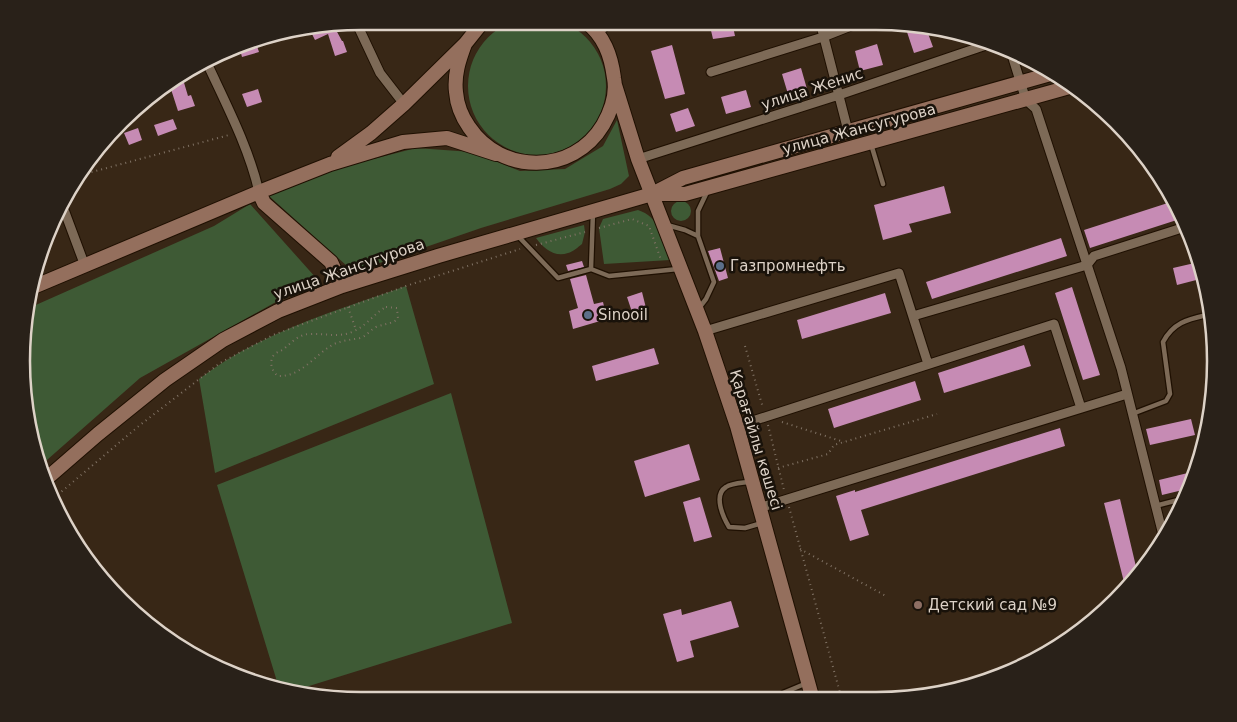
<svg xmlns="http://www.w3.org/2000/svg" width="1237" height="722" font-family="'DejaVu Sans',sans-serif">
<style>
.green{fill:#3e5a35}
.building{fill:#c68bb4}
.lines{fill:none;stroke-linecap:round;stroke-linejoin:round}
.lane-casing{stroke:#1f1002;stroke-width:7}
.street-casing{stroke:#1f1002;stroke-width:11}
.secondary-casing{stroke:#1f1002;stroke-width:16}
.path{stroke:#817365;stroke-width:2;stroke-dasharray:1 4;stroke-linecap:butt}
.lane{stroke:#7d6a57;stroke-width:4.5}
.street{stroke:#7d6a57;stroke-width:9}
.secondary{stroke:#946f5d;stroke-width:14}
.service-dot{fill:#5c6f8a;stroke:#19120a;stroke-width:2}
.education-dot{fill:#8d6e63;stroke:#19120a;stroke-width:2}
.labels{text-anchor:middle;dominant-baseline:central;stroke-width:5;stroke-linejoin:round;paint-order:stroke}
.street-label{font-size:15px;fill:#ddd2c7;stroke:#19120a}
.poi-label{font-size:15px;fill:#ddd2c7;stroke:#19120a;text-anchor:start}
.rim{fill:none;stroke:#ddd2c7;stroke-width:2.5}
</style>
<rect width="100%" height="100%" fill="#382716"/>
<path class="green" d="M468 86a69 69 0 1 1 138 0a69 69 0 1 1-138 0Z
M617,120L629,176L621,184L610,189L481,228L368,267L347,266L269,196L342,167L416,148L472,152L520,171L565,169L603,146Z
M671 211a10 10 0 1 1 20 0a10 10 0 1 1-20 0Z
M250,204L317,279L140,378L39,467L22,383L29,308L214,226Z
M638,210C660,217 664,240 670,260L604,264L599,228L603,219Z
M584,225L585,232L582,244C578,247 573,252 568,253C555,258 543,248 536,238Z
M406,286L434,384L215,473L199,379C259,333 335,311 406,286Z
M451,393L512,623L293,691L279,688L217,485Z"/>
<path class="building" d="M709,22H732L735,36L713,39Z
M344,24L345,26L336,30L342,41H343L347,52L335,56L328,34L315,40L310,30Z
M924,27L926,28L933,47L914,53L907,32Z
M255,40L259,52L242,57L239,46Z
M877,44L883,65L860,71L855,51Z
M672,45L685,94L665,99L651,51Z
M801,68L807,89L788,94L782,74Z
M182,76L188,96L191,95L195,106L178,111L169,83Z
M258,89L262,102L247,107L242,94Z
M746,90L751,107L726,114L721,97Z
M688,108L695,126L676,132L670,114Z
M173,119L177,129L158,136L154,125Z
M138,128L142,140L129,145L124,133Z
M944,186L951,213L909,224L912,232L883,240L874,205Z
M1174,201L1183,218L1090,248L1084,230Z
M1061,238L1067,256L932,299L926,282Z
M720,248L728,278L719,281L708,251Z
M582,261L584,267L568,271L566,265Z
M1199,262L1204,278L1177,285L1173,268Z
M586,275L594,304L603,302L607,319L573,329L569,311L578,308L570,279Z
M1072,287L1100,375L1083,380L1055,293Z
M642,292L646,308L632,312L627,297Z
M885,293L891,313L802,339L797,320Z
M1024,345L1031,366L944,393L938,373Z
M654,348L659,364L596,381L592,366Z
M915,381L921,400L834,428L828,409Z
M1191,419L1195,435L1150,445L1146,429Z
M1060,428L1065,446L861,510L869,535L850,541L836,496L855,490V492Z
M689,444L700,480L645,497L634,461Z
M1196,471L1191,488L1162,495L1159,480Z
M700,497L712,537L694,542L683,502Z
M1120,499L1138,575L1126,590L1104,503Z
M731,601L739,627L690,641L694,657L677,662L663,614L681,609L682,615Z"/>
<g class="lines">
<defs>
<path id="lane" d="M871,144L883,184
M667,225L685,230L698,236
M518,236L558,278L591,269L593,212
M591,269L609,276L678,269
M699,308L706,299L714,282L698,236V211L707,192
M1132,414L1166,401L1170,394L1163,342C1174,321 1190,319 1211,314
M749,482C742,483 732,483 726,487C713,495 723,517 729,527L745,528L762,523
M1155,506L1186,498
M781,700L783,693L807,683"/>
<path id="street" d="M356,22L380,73L404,104
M820,22L848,131
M597,33L611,22
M1011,52L1026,100L1036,109L1121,368L1164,539
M207,63C226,104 249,148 259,192
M711,72L823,37L861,22
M638,159L839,95L992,43
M63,207L85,266
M913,316L1087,265L1094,256L1182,228
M705,331L899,273L928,364
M737,426L1054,324L1081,408
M759,508L1127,394"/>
<path id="secondary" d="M465,44C459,60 454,75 456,92C457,105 462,117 469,127C501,175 573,175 603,125C611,111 617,94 614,78C611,55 604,36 586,22
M615,85L638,159L705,331L737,426L813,700
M338,157L371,133L404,104L465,44L481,24L486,21
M259,192L264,203L331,262L342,286
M655,194H685L1073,86
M31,288L259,192L330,164L403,142L447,138L496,154
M45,480L98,434L165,380L223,340L278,311L342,286L438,256L652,194L683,178L1054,73"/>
</defs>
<use href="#lane" class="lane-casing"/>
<use href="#street" class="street-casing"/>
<use href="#secondary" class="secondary-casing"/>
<path class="path" d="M77,176L229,135
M599,228L632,219L649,226L661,260
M536,245L585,232
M348,307L356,330
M386,307L397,308L398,319C391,324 384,324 376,327C370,330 367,336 360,338C351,340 343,340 334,344C315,354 302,377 278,376C271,371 268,359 276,353C280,351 283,350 286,347C293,341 300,334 310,334C325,333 337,338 352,332C367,326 373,314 386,307Z
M745,346L763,408
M782,422L844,442
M768,425L784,490
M778,468L828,454L834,445L937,414
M54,498L140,425L220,363L273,335L406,286L520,249
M789,507L842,700
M800,549L886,596"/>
<use href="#lane" class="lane"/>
<use href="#street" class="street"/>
<use href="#secondary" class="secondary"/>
</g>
<g class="service-dot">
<circle cx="720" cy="266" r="5"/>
<circle cx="588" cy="315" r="5"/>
</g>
<circle class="education-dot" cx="918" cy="605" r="5"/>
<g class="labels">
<g class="street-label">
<text transform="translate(812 89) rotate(-18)">улица Женис</text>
<text transform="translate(859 129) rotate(-15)">улица Жансугурова</text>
<text transform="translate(349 269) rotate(-19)">улица Жансугурова</text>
<text transform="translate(756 440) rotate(73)">Қарағайлы көшесі</text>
</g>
<g class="poi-label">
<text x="730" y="266">Газпромнефть</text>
<text x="598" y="315">Sinooil</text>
<text x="928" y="605">Детский сад №9</text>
</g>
</g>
<path d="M0 0H1237V722H0ZM361 30H876A331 331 0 0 1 1207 361V361A331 331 0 0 1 876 692H361A331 331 0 0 1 30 361V361A331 331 0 0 1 361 30Z" fill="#292119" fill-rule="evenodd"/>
<path class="rim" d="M361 30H876A331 331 0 0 1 1207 361V361A331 331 0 0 1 876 692H361A331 331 0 0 1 30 361V361A331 331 0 0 1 361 30Z"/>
</svg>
